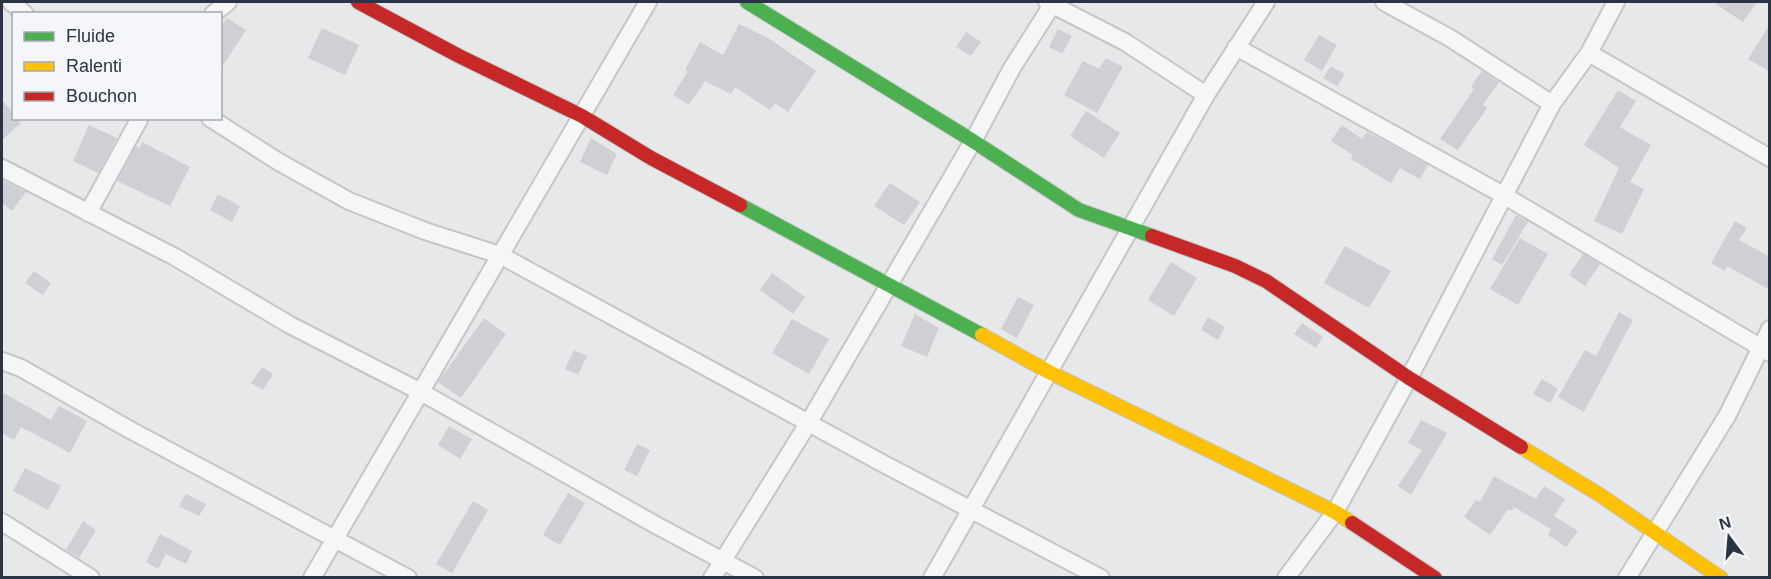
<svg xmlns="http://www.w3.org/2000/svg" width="1771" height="579" font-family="Helvetica,sans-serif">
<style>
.building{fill:#ced0d3}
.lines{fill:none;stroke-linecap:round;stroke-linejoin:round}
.street-casing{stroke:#c4c6c8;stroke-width:20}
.fast-casing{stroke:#c4c6c8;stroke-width:16}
.slow-casing{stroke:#c4c6c8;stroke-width:16}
.jam-casing{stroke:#c4c6c8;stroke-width:16}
.street{stroke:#f5f6f7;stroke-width:16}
.fast{stroke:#4caf50;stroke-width:14}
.slow{stroke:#ffc107;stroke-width:14}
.jam{stroke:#c62828;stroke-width:14}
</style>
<rect width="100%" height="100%" fill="#e6e8ea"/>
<path class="building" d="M1713,2H1757L1743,22Z
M227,18L246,30L220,70V28Z
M739,24L768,38L816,71L788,112L775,103L770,110L735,87L731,94L705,81L689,105L673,95L688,71L685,70L700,42L723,55Z
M1770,24V72L1748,59Z
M322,28L359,45L345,75L308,58Z
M1058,29L1072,36L1062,54L1049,47Z
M966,32L981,42L971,56L956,47Z
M1319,35L1337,45L1322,71L1304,60Z
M1106,58L1123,67L1097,113L1064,95L1083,61L1099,69Z
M1331,66L1345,74L1337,86L1323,78Z
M1482,71L1499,82L1483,105L1487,108L1458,150L1440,139L1474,89L1471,87Z
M1618,90L1636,101L1620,127L1651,145L1630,182L1644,189L1622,234L1594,221L1619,168L1584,145Z
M2,100L14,114V118L21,123L2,140Z
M1086,111L1120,133L1104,158L1070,136Z
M89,125L117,138L98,173L73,161Z
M1342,125L1362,139L1367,132L1428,165L1420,179L1400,168L1391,183L1351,159L1353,155L1331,141Z
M591,138L617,154L607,175L580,162Z
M142,142L190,167L170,206L117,181L136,146L140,148Z
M2,180L26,192L12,211L2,203Z
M890,183L920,202L904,225L874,206Z
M218,194L240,206L232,222L210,210Z
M1516,215L1528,222L1502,265L1492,259Z
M1735,221L1747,228L1739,240L1770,257V290L1727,266L1725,271L1711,263Z
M1520,238L1548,254L1518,305L1490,289Z
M1345,246L1391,271L1369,308L1324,283Z
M1583,254L1600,264L1585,286L1569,275Z
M1171,262L1197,278L1174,316L1148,300Z
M34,271L51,283L43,295L25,283Z
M772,273L805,297L793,314L760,290Z
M1018,297L1034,305L1017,338L1001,329Z
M1619,312L1633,320L1584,412L1558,397L1585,350L1596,356Z
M915,314L939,328L927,357L901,346Z
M1208,317L1225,327L1218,340L1201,330Z
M484,318L506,334L461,398L438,382Z
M792,319L829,339L809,374L772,353Z
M1302,323L1323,337L1316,348L1294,334Z
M574,350L587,356L578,375L565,369Z
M262,367L273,374L263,390L251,383Z
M1542,379L1558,389L1550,403L1533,394Z
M2,392L51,420L59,406L87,421L70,453L21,427L14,440L2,433Z
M1421,420L1447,433L1411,495L1398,486L1422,450L1408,443Z
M449,426L472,439L460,459L438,445Z
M637,444L650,450L637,476L624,470Z
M25,468L61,486L48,510L13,491Z
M1494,476L1536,499L1544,486L1565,499L1554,516L1578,531L1566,547L1548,535L1551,529L1514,507L1512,511L1508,509L1490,535L1464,517L1476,500L1480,502Z
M568,493L585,503L560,545L543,535Z
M186,494L206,504L199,516L179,506Z
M473,501L488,510L452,573L436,564Z
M83,521L96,530L79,558L66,550Z
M160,534L192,551L186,564L166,554L158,569L146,562Z"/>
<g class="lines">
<defs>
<path id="street" d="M11,2L25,14
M1047,2L1125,42L1206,95
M1384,2L1450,38L1552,104
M213,14L228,2
M1236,47L1505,196L1770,353
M1589,53L1770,158
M210,118L279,162L349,201L425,231L500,255L882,463L1101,578
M2,168L175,257L290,325L421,392L654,524L755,578
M88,213L140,118
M2,361L21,368L132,431L408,578
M2,522L91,578
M312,578L648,2
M712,578L809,422L973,141L1012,68L1054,2
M932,578L1206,95L1266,2
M1286,578L1335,512L1409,378L1552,104L1589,53L1616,2
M1627,578L1727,416L1770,329"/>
<path id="fast" d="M747,2L973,141L1079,210L1152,236
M740,205L982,335"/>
<path id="slow" d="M982,335L1049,372L1335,512L1352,523
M1521,447L1600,495L1721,578"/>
<path id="jam" d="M358,2L459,56L582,116L651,158L740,205
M1152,236L1235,266L1266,281L1409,378L1521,447
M1352,523L1435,578"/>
</defs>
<use href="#street" class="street-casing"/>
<use href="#fast" class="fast-casing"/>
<use href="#slow" class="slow-casing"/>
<use href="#jam" class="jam-casing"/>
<use href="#street" class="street"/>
<use href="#fast" class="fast"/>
<use href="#slow" class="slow"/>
<use href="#jam" class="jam"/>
</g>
<rect width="1771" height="579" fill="none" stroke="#2b3445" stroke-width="6"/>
<rect x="12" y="12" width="210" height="108" fill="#f4f6f9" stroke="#a4a8b1" stroke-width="1.5"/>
<rect x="24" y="32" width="30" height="9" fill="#4caf50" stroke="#a4a8b1" stroke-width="1.5"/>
<text x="66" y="42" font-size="18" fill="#2b3445">Fluide</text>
<rect x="24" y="62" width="30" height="9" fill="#ffc107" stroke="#a4a8b1" stroke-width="1.5"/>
<text x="66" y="72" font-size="18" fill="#2b3445">Ralenti</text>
<rect x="24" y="92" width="30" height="9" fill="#c62828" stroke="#a4a8b1" stroke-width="1.5"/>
<text x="66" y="102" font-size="18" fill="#2b3445">Bouchon</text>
<g transform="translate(1729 537) rotate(344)" stroke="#f4f6f9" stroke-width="4.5" paint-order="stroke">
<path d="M0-4.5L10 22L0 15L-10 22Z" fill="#2b3445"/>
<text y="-9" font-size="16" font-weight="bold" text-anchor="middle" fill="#2b3445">N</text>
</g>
</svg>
